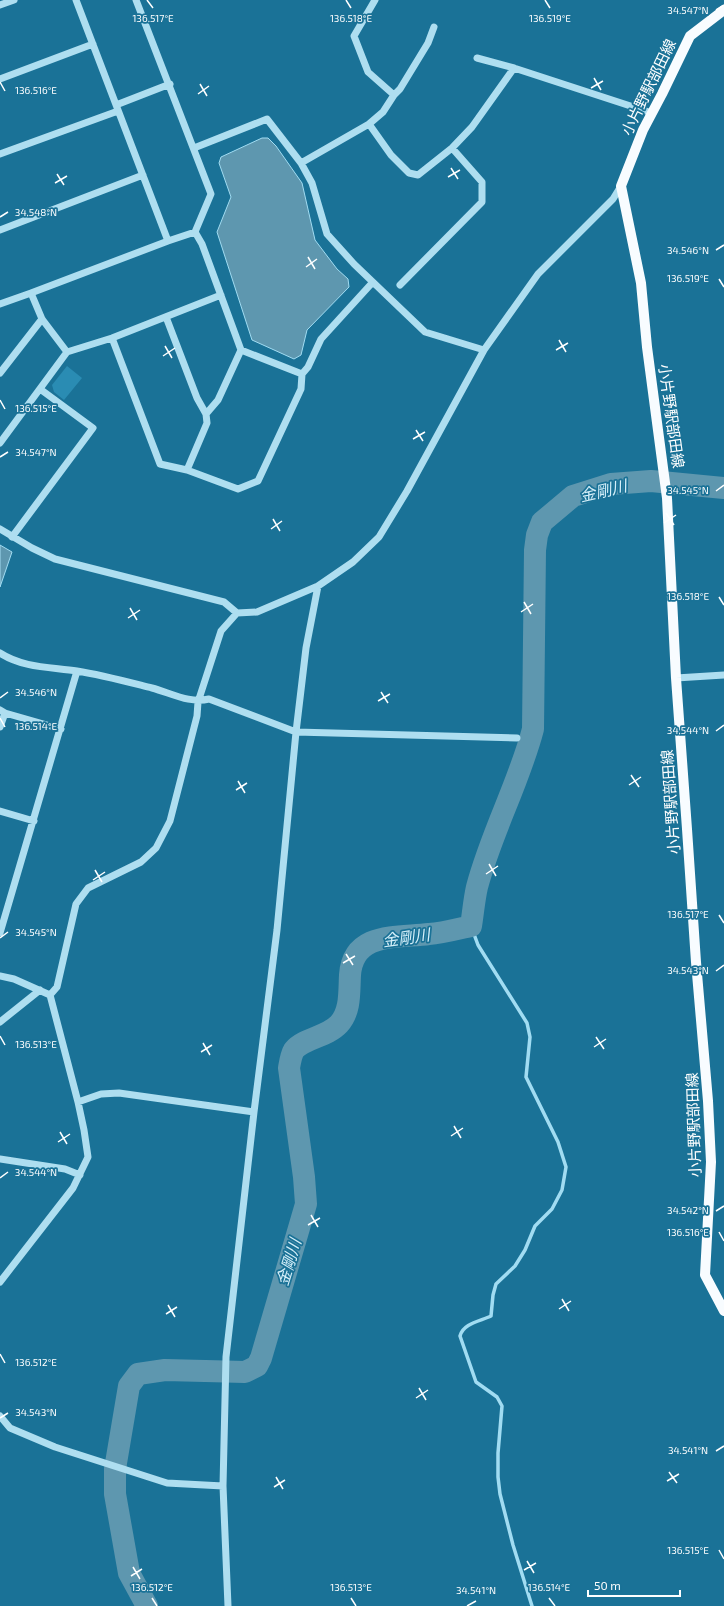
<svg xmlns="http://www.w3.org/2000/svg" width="724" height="1606" font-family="'Exo 2','Noto Sans JP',sans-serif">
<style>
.green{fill:#2a8cb3}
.water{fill:#5e97af;stroke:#a1dcf2}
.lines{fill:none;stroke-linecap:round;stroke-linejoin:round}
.stream{stroke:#a1dcf2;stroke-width:3.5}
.river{stroke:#5e97af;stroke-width:22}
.minor{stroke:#aedef0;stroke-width:7}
.major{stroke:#f8fcff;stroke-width:10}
.ticks{fill:none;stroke:#fff;stroke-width:1.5}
.labels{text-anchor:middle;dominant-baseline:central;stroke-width:3.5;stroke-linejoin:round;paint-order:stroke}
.street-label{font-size:15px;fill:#fff;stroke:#1a7297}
.water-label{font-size:16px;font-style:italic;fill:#d6f0fa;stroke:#1a7297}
.ticks-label{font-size:10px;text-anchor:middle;fill:#fff;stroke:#1a7297;stroke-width:3.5;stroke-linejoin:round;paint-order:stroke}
</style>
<rect width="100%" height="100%" fill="#1a7297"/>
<path class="green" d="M67,366L82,378L64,400L54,392L52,385Z"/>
<path class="water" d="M262,138H268L276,146L302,183L315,240L337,269L348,279L349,287L307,330L301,355L294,359L252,340L217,232L231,197L219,163L221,157Z
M0,545L12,552L0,587Z"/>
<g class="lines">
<path class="stream" d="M471,926L478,945L527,1023L530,1037L526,1077L558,1142L566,1167L562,1190L552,1209L535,1226L525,1250L515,1266L496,1284L493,1295L491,1316C481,1321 463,1323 460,1336L476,1382L497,1397L502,1406L498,1453V1477L500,1494L513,1545L532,1606"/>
<path class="river" d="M147,1606L129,1573L115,1494V1469L129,1386L138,1374L165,1370L245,1372L257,1366L261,1358L306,1204L304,1177L289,1068C290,1062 291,1055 294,1050C304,1038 327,1037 339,1024C351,1011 349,991 350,975C353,931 398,938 429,934C443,933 457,929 471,926C473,914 474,900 477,887C491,833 519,783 533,729L535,550L537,535L542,522L573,496L611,484L651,481L724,488"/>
<path class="minor" d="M76,0L168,241L195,232L211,194L136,0
M0,5L14,0
M477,58L514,68
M0,79L93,44
M394,95L400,89L428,43L434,27
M116,105L170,84
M369,124L383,112L394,95L368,72L354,36L375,0
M194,148L267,119L301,163L312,183L327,234L354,264L425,332L484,350
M0,154L118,111
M301,163L369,124L391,155L409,173L418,175L452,148L472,127L514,68L652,113
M0,230L143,175
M195,232L202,244L241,350L302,374
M400,285L482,202V182L452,148
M31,293L168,241
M0,304L31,293L42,319L67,352L112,338L221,295
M166,317L197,398L206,414L218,400L241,350
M112,338L160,464L187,470L238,489L258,481L301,389L302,374L308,367L321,339L372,283
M0,373L42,319
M0,443L67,352
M187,470L207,423L206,414
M0,529L32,548L55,559L224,602L237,613L257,612L318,586L353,562L379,537L407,491L484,350L538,274L613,199L621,186
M12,537L93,428L40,389
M0,653C23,668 51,667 77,671C102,675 128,682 152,688C171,693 190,704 209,699L296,732L517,738
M676,678L724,675
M0,710L5,713L61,729
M0,727L5,713
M0,811L34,821
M0,933L77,671
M0,976L14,979L50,995L78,1102L84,1130L88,1157L73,1188L0,1282
M50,995L57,987L76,904L88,888L141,862L156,848L170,821L197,716L198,702L221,631L237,613
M0,1022L40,990
M78,1102L101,1094L119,1093L254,1112
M0,1159L65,1169L80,1175
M0,1416L10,1428L55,1447L167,1483L223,1486
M228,1606L223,1486L226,1357L254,1112L277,930L296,732L306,648L318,586"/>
<path class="major" d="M724,10L690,36L662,94L643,130L621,186L641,283L647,347L667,498L676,678L687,829L696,962L708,1101L711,1162L705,1275L724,1311"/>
</g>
<path class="ticks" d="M147,0L153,8M346,0L351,8M545,0L550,8M716,10L724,5M594,78L601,90M0,82L5,91M200,84L207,96M591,88L603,81M198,94L209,86M451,168L458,179M57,174L64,185M448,177L460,170M55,183L67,176M0,217L8,212M716,250L724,245M308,257L315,269M306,267L317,259M719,279L724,287M559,340L566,352M165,346L172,358M556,350L568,343M163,356L175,348M0,400L5,409M416,430L423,441M413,439L425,432M0,457L8,452M716,491L724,485M666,513L674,525M273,519L280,531M664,523L676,515M271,529L282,521M719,597L724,605M524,602L531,614M130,608L137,620M521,612L533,604M128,618L140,610M381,692L388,703M0,698L8,692M378,701L390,694M0,718L5,727M716,731L724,725M631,775L639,787M238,781L245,793M629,785L641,777M236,790L247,783M489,864L496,876M95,870L102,882M486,874L498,866M93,880L105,872M719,915L724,923M0,938L8,932M346,954L353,965M343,963L355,956M716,971L724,965M0,1036L5,1045M596,1037L604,1049M203,1043L210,1055M594,1047L606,1039M201,1052L212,1045M454,1126L461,1138M60,1132L67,1144M451,1136L463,1128M58,1142L70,1134M0,1178L8,1172M716,1211L724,1206M311,1215L318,1227M308,1225L320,1218M719,1232L724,1241M562,1299L569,1311M168,1305L175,1317M559,1309L571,1301M166,1314L177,1307M0,1354L5,1363M419,1388L426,1400M416,1398L428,1390M0,1418L8,1413M716,1451L724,1446M669,1472L677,1483M276,1477L283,1489M667,1481L679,1474M274,1487L285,1480M719,1550L724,1559M527,1561L534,1573M133,1567L140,1579M524,1570L536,1563M131,1576L142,1569M152,1598L157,1606M351,1598L356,1606M549,1598L555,1606M467,1606L476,1601"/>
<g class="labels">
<g class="street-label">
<text transform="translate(648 87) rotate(-64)">小片野駅部田線</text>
<text transform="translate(672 416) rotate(82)">小片野駅部田線</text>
<text transform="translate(670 802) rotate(-94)">小片野駅部田線</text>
<text transform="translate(693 1125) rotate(-92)">小片野駅部田線</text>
</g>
<g class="water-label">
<text transform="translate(603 490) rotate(-13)">金剛川</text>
<text transform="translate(406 937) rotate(-8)">金剛川</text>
<text transform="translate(288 1262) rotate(-73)">金剛川</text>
</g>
</g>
<g class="ticks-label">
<text x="688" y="14">34.547°N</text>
<text x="550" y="22">136.519°E</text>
<text x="153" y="22">136.517°E</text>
<text x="351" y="22">136.518°E</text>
<text x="36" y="94">136.516°E</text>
<text x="36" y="216">34.548°N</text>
<text x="688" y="254">34.546°N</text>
<text x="688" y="282">136.519°E</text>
<text x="36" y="412">136.515°E</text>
<text x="36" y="456">34.547°N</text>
<text x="688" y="494">34.545°N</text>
<text x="688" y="600">136.518°E</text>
<text x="36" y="696">34.546°N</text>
<text x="36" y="730">136.514°E</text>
<text x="688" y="734">34.544°N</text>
<text x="688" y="918">136.517°E</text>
<text x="36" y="936">34.545°N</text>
<text x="688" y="974">34.543°N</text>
<text x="36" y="1048">136.513°E</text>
<text x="36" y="1176">34.544°N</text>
<text x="688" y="1214">34.542°N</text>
<text x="688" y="1236">136.516°E</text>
<text x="36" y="1366">136.512°E</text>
<text x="36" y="1416">34.543°N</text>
<text x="688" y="1454">34.541°N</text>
<text x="688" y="1554">136.515°E</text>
<text x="152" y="1591">136.512°E</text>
<text x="351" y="1591">136.513°E</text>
<text x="549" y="1591">136.514°E</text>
<text x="476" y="1594">34.541°N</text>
</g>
<path d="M588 1590v6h92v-6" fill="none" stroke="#ffffff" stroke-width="2"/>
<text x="594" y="1590" font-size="12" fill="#ffffff" stroke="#1a7297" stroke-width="3" paint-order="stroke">50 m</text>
</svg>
